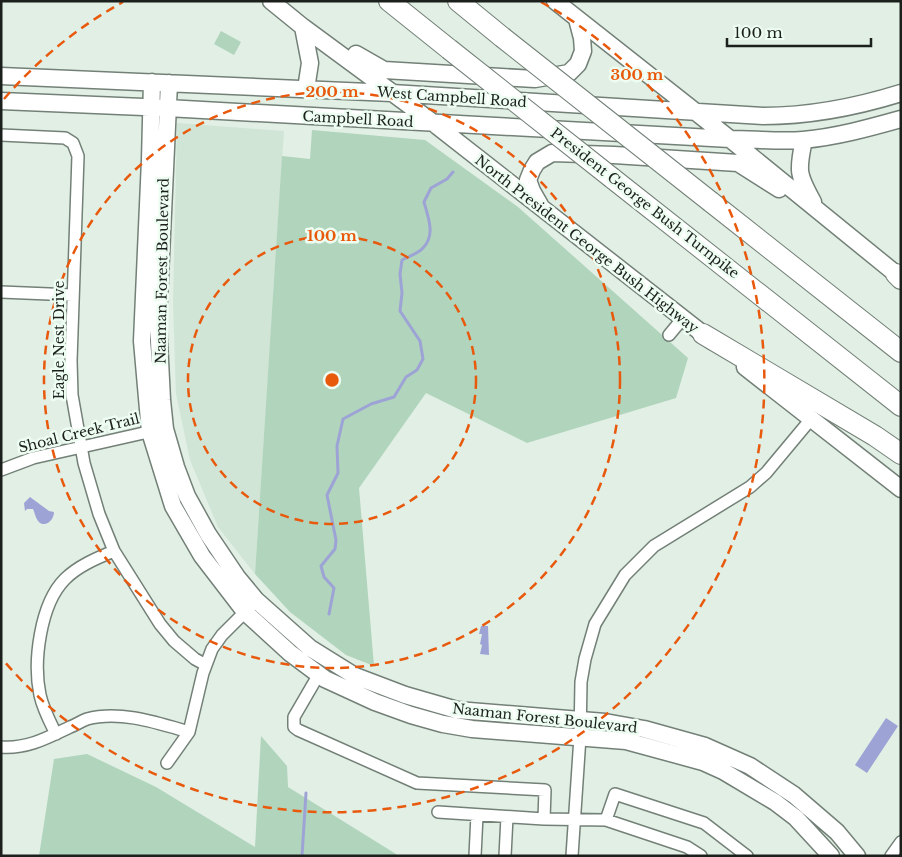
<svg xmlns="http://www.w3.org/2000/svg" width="902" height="857" font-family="'Libre Baskerville',serif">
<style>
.built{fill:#d0e5d6}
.green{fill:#b1d4bc}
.water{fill:#9da4d5}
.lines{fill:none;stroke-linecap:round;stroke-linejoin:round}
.stream{stroke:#9da4d5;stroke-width:3}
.street-casing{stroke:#738077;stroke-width:14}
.secondary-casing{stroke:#738077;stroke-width:19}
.highway-casing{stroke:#738077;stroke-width:22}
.street{stroke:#fff;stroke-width:11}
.secondary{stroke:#fff;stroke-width:16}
.highway{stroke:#fff;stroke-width:20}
.highway-bridge-casing{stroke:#738077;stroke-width:22;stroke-linecap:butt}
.highway-bridge{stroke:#fff;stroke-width:20}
.ring{fill:none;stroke:#e8590c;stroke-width:2.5;stroke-dasharray:9 6}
.labels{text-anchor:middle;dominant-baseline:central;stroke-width:5;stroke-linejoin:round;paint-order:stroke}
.street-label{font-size:14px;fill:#1b201c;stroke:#eefdf2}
.centre{fill:#e8590c;stroke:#eefdf2;stroke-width:2.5}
.ring-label{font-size:15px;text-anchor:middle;font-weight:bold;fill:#e8590c;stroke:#eefdf2;stroke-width:5;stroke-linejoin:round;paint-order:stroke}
</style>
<rect width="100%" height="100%" fill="#e1efe5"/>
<path class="built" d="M177,123L284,131L255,574L218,527L190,460L176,394L173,303Z"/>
<path class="green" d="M221,31L241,42L234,55L214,44Z
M312,130L425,140L518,207L688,358L676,398L527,443L426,393L359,488L374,666L346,655L290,612L255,574L282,156L310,159Z
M261,736L287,766L288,787L396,854V856H39L54,759L87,754L156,787L255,847Z"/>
<path class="water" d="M30,497L49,511L54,512C54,520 45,529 38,521C35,517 35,513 33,509H27L25,511L24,503Z
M481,626H488L489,655L480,654L482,645L480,644L482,634H479Z
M886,718L898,726L867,773L855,765Z"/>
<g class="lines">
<path class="stream" d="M329,614L334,588L324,577L321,566L335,549L336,540L327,495L338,473L337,446L343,419L371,404L394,397L406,377L417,370L423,359L420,341L400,311L402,293L400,274L402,260C408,257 419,253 423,248C436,235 428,217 424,202L431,188L447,179L453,172
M302,856L306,793"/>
<defs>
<path id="street" d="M1,135L65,138L73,143L78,156L71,361L72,395L84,463L99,514L114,551L160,624L174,641L195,659L206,665
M1,292L73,295
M669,335L683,318
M1,470L33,458L157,430
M319,674L294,717V727L298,730L417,783L545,790L544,819L606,820L687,847L701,856
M56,734C50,722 43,709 40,695C33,662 40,604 65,579C78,566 97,558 114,551
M1,747C27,749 47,738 70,727C76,725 81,721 87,719C120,710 158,723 189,732
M167,763L189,732L203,673L212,649L222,635L250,607
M438,812L544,819
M606,820L615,794L704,823L747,856
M475,856L477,815
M505,856L507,817
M572,856L580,737L581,682L585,659L595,624L625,575L654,546L750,487L766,473L811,419
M891,856L901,842"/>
<path id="secondary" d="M271,1L303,27L432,122L712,341
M555,1L730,139L901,278
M303,27L310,63L306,89
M356,54L384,70L535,79L569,73L578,64L583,51L582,38L577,19
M1,76L392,93L763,116C810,116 856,107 901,93
M152,82L150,160L142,341L150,432L173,506L202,556L245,612L290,653L325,679L375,702L411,715L443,724L472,729L626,741L703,762L723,771L775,802L796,818L831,856
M169,83L158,321L162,400L165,429L176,467L187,496L208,534L237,577L256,600L310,648L355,676L405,695L457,710L605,722L644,729L705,746L750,766L794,795L837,832L857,856
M1,101L167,108L730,139C754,139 779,142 803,140C836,137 869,128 901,119
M804,140C797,171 798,175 813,202
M540,205L532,191L528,180L532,170L537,162L552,153L614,155L738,163L779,189
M745,367L901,489"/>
<path id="highway" d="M389,1L449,49
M458,1L502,37
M612,178L901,406
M711,202L901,352
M896,274L901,279
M703,334L875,436L901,454"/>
</defs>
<use href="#street" class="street-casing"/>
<use href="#secondary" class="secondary-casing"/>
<use href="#highway" class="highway-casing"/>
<use href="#street" class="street"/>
<use href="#secondary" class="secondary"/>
<use href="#highway" class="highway"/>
<defs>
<path id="highway-bridge" d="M502,37L711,202
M449,49L612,178"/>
</defs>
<use href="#highway-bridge" class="highway-bridge-casing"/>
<use href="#highway-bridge" class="highway-bridge"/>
</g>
<g class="ring">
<circle cx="332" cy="380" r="144"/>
<circle cx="332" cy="380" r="288"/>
<path d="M4 99A432 432 0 0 1 123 2M541 2A432 432 0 1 1 4 661"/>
</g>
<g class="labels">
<g class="street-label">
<text transform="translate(452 97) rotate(4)">West Campbell Road</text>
<text transform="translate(358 119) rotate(3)">Campbell Road</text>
<text transform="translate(645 203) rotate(38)">President George Bush Turnpike</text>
<text transform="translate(587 244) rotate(38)">North President George Bush Highway</text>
<text transform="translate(162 271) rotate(-89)">Naaman Forest Boulevard</text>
<text transform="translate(59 340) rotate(-90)">Eagle Nest Drive</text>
<text transform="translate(79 433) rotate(-14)">Shoal Creek Trail</text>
<text transform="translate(545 718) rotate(6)">Naaman Forest Boulevard</text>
</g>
</g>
<circle cx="332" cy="380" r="8" class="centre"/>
<g class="ring-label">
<text x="637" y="80">300 m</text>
<text x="332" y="97">200 m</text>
<text x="332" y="241">100 m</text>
</g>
<rect width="902" height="857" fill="none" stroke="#1b201c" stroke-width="5"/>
<path d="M727 38v8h144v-8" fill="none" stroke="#1b201c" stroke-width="2.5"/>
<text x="734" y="38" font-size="15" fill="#1b201c" stroke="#eefdf2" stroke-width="4" paint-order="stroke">100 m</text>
</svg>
